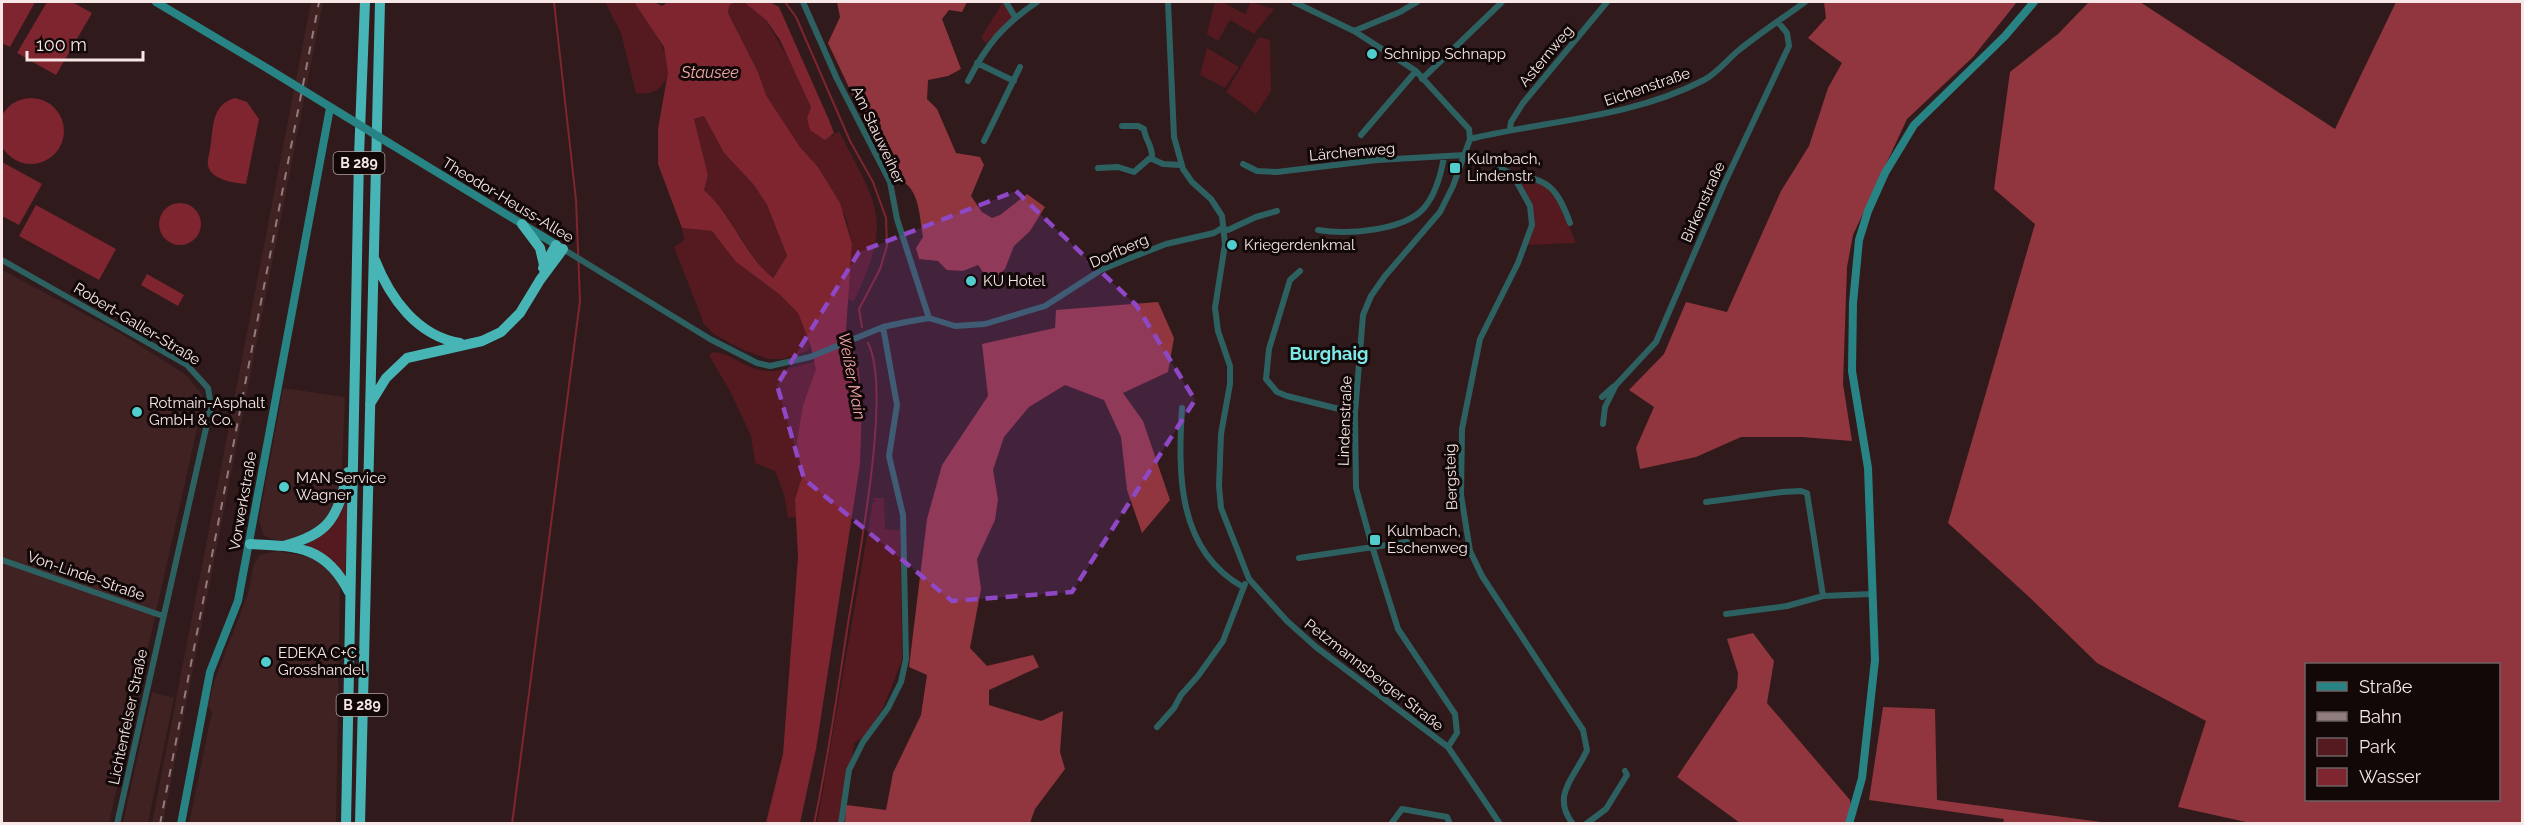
<svg xmlns="http://www.w3.org/2000/svg" width="2524" height="825" font-family="Raleway,sans-serif">
<style>
.built{fill:#402223}
.green{fill:#541a20}
.forest{fill:#91363e;fill-rule:evenodd}
.water{fill:#7e252f;fill-rule:evenodd}
.lines{fill:none;stroke-linecap:round;stroke-linejoin:round}
.stream{stroke:#7e252f;stroke-width:2}
.street{stroke:#2d6161;stroke-width:6}
.secondary{stroke:#288484;stroke-width:8}
.highway{stroke:#47b5b5;stroke-width:10}
.rail{stroke:#917d7e;stroke-width:2;stroke-dasharray:8 8;stroke-linecap:butt}
.secondary-bridge{stroke:#288484;stroke-width:8}
.marked{fill:#8e48c5;fill-opacity:0.2;stroke:#8e48c5;stroke-width:4.5;stroke-dasharray:12 8;stroke-linejoin:round}
.poi-dot{fill:#52cdcd;stroke:#120808;stroke-width:2}
.labels{text-anchor:middle;dominant-baseline:central;stroke-width:6;stroke-linejoin:round;paint-order:stroke}
.shield{fill:#120808;stroke:#b2a4a4;stroke-width:1.5}
.shield-label{font-size:14px;font-weight:bold;fill:#f7e7e7}
.poi-label{font-size:15px;fill:#f7e7e7;stroke:#120808;text-anchor:start}
.street-label{font-size:15px;fill:#f7e7e7;stroke:#120808}
.water-label{font-size:16px;font-style:italic;fill:#f5a8aa;stroke:#120808}
.quarter-label{font-size:18px;font-weight:bold;fill:#7ce8e7;stroke:#120808}
</style>
<rect width="100%" height="100%" fill="#311a1b"/>
<path class="built" d="M311,2H323L163,823L152,824Z
M2,270L120,333L186,375L204,397L109,823H2Z
M283,388L345,397L341,491L323,525L287,542L268,538L263,534L259,520Z
M277,551L315,558L336,575L340,586L336,823L189,824L212,712L208,706L214,682L248,594L254,564L260,555Z
M152,692L174,698L148,823H123Z"/>
<path class="green" d="M605,2H634C646,20 682,63 662,85C655,93 646,95 636,93L621,33Z
M734,2H744L765,19L796,71L811,107L807,118L809,124L832,136L839,131C878,207 893,219 854,301L848,299L852,244L846,218L818,167L800,147L766,95L758,72L728,13L729,6Z
M1003,2L1015,17L986,43L983,41L982,36Z
M1215,2H1222L1245,14L1251,2L1274,9L1254,34L1230,20L1218,41L1207,34Z
M1259,37L1270,40L1271,91L1256,114L1226,92Z
M1207,48L1239,67L1225,88L1200,75Z
M704,116L724,153L754,185L767,205L787,257L772,278C743,251 733,215 704,190L708,175L694,119Z
M1513,175L1538,178L1556,194L1576,243L1526,245L1532,217Z
M682,228L712,231L736,262L779,294L798,313L810,344L808,351L783,359H768L741,349L714,334L704,324L674,247L684,240Z
M713,352C730,353 738,363 753,368C775,376 793,366 815,362L816,369L803,405L797,441L802,477L795,499L796,517L788,518L784,494L775,471L755,463L751,436L731,393L709,355Z
M871,498H884L885,529L900,530L902,660L884,706L865,736L854,743L843,823L817,824L873,501L877,502Z
M346,501L348,502L345,575L330,559L306,545L330,527Z"/>
<path class="forest" d="M837,2H967L962,12L949,10L942,19L961,69L948,76L928,80L927,99L937,109L956,153L980,157L984,165L971,196L982,212L992,218L1000,215L1027,194L1045,207L1030,231L1014,246L1005,269L990,282L978,265L963,271L947,270L938,261L919,259L916,248L923,237C919,215 920,184 895,179L879,136L881,125L874,114L861,113L828,43L840,17Z
M1824,2H2017L1973,57L1907,119L1853,235L1847,267L1843,384L1852,441L1802,437H1741L1696,457L1640,469L1636,448L1654,407L1629,390L1664,354L1686,302L1727,312L1781,191L1809,146L1828,88L1842,63L1808,38L1826,18Z
M2089,2H2140L2335,129L2396,2H2522V823L2255,824L2178,807L2206,721L2097,663L2027,595L1948,523L2035,224L1994,189L2010,72L2058,34ZM2498,664V800H2306V664Z
M1158,302L1174,338L1168,372L1123,393L1143,421L1170,500L1142,533L1127,490L1121,437L1104,400L1065,385L1029,407L1004,437L993,470L998,499L995,520L977,559L981,589L970,648L987,666L1033,655L1039,667L989,690V705L1041,721L1063,711L1060,752L1065,769L1035,809L1030,823L845,824L846,805L886,810L893,773L921,715L927,675L909,667L927,519L942,465L988,396L982,344L1055,328L1056,310Z
M1753,633L1774,661L1767,703L1850,800L1854,823H1740L1677,777L1737,688L1738,673L1727,639Z
M1883,707L1935,709L1937,800L2108,823H2003L2004,819L1869,800Z"/>
<path class="water" d="M2,2H35L10,47L2,43Z
M47,2H72L92,13L56,75L17,53Z
M634,2H654L662,6L668,2H734L729,6L728,13L758,72L766,95L800,147L818,167L840,203L852,244L846,330L858,362L862,404L860,464L816,749L800,823H766L783,754L798,557L795,499L802,477L797,441L803,405L816,369L810,344L798,313L779,294L736,262L712,231L682,228L658,164V129L668,72L664,47ZM704,116L724,153L754,185L767,205L787,256L773,278C743,254 733,215 704,190L708,175L694,119Z
M744,2H770L779,7L829,120L834,133L825,140L810,130L807,118L811,107L780,40L766,20Z
M-2 131a33 33 0 1 1 66 0a33 33 0 1 1-66 0Z
M235,98L247,102L259,119L246,184C235,183 219,181 211,172C205,164 209,157 210,149C214,129 210,105 235,98Z
M2,162L42,184L19,225L2,216Z
M159 224a21 21 0 1 1 42 0a21 21 0 1 1-42 0Z
M36,205L116,249L99,280L19,236Z
M147,274L184,295L178,306L141,285Z"/>
<g class="lines">
<path class="stream" d="M785,2L796,17L850,141L873,182L886,218L887,246L880,269L859,309L862,327
M512,824L580,301L576,200L554,2
M814,824C828,760 837,695 847,630C856,571 893,391 868,343"/>
<path class="street" d="M803,2L837,79L890,182L897,219L929,318
M1006,2L1015,17
M1168,2L1174,137L1183,169L1192,182L1211,199L1222,216L1225,244L1215,308L1218,331L1230,366V384L1221,434L1219,486L1221,508L1249,579L1287,621L1316,647L1448,747L1500,824
M1294,2L1354,31L1416,71L1469,129L1470,139L1453,186L1440,212L1385,276L1371,296L1363,315L1355,413L1356,488L1372,546L1398,629L1455,714L1457,733L1448,747
M1354,31L1400,12L1417,2
M977,63L1014,81
M1422,79L1502,2
M968,81C987,44 1003,25 1037,2
M1122,126H1138L1144,129C1145,140 1153,146 1152,158
M1510,129L1511,122L1523,103L1607,2
M1361,135L1416,71
M1470,139C1549,120 1631,118 1704,80C1717,73 1728,59 1739,50C1760,33 1783,18 1805,2
M984,141L1020,67
M1243,164L1257,171L1277,172L1377,160L1465,155L1483,158L1513,175L1530,206L1532,225L1518,263L1480,339L1462,429L1461,495L1470,551L1482,576L1583,730L1587,750C1576,776 1550,795 1573,824
M1098,168L1118,167L1134,172L1150,158L1163,164L1181,165
M1513,175C1550,178 1558,191 1570,223
M1222,228L1228,230L1256,217L1277,211
M1318,230C1346,235 1404,231 1424,208C1436,194 1441,174 1444,157
M563,249L710,339L757,363L770,366L810,357L883,327L906,322L929,318L955,326L985,324L1045,306L1101,270L1125,260L1166,244L1214,233L1222,228
M2,260L187,365L208,388L211,406L117,824
M1300,271L1290,280L1269,349L1266,379L1277,392L1287,396L1355,413
M1602,397L1613,387
M1182,408C1178,474 1177,550 1243,587
M1603,424L1605,407L1616,385L1656,342L1725,182L1789,46L1787,33L1778,22
M1706,502L1782,492L1801,491L1807,493L1823,596
M1299,558L1407,542
M2,560L163,616
M1726,614L1787,606L1823,596L1872,594
M1157,727L1174,708L1181,695L1198,676L1223,641L1245,584
M841,824L849,770L863,742L888,708L901,682L906,659L903,515L889,456L897,405L883,327
M1391,824L1402,809L1447,817L1450,824
M1586,824L1606,809L1627,775L1625,771"/>
<path class="secondary" d="M156,2L270,70
M389,143L560,247
M181,824L210,672L238,601L330,108
M1849,824L1862,778L1875,660L1868,468L1852,371L1853,303L1859,240L1868,211L1885,173L1914,125L2005,36L2034,2"/>
<path class="highway" d="M522,224L540,248L544,265
M375,260C390,298 417,336 460,343
M543,268L556,245
M370,404L386,378L407,358L482,341L501,332L520,313L540,280L563,249
M250,544C297,546 326,546 349,592
M283,546C331,534 337,517 348,472
M346,824L359,156L365,2
M360,824L380,2"/>
<path class="rail" d="M160,824L319,2"/>
<path class="secondary-bridge" d="M270,70L389,143"/>
</g>
<path class="marked" d="M1016,191L1136,305L1195,400L1072,592L952,601L804,479L777,385L859,252Z"/>
<g class="poi-dot">
<circle cx="1372" cy="54" r="6"/>
<rect x="1449" y="162" width="12" height="12" rx="3"/>
<circle cx="1232" cy="245" r="6"/>
<circle cx="971" cy="281" r="6"/>
<circle cx="137" cy="412" r="6"/>
<circle cx="284" cy="487" r="6"/>
<rect x="1369" y="534" width="12" height="12" rx="3"/>
<circle cx="266" cy="662" r="6"/>
</g>
<g class="labels">
<g class="shield">
<rect x="333.5" y="152" width="51" height="22" rx="4.5"/>
<rect x="336.5" y="694" width="51" height="22" rx="4.5"/>
</g>
<g class="shield-label">
<text x="359" y="163">B 289</text>
<text x="362" y="705">B 289</text>
</g>
<g class="poi-label">
<text x="1384" y="54">Schnipp Schnapp</text>
<text x="1467" y="159">Kulmbach,<tspan x="1467" dy="17">Lindenstr.</tspan></text>
<text x="1244" y="245">Kriegerdenkmal</text>
<text x="983" y="281">KU Hotel</text>
<text x="149" y="403">Rotmain-Asphalt<tspan x="149" dy="17">GmbH &amp; Co.</tspan></text>
<text x="296" y="478">MAN Service<tspan x="296" dy="17">Wagner</tspan></text>
<text x="1387" y="531">Kulmbach,<tspan x="1387" dy="17">Eschenweg</tspan></text>
<text x="278" y="653">EDEKA C+C<tspan x="278" dy="17">Grosshandel</tspan></text>
</g>
<g class="street-label">
<text transform="translate(1546 56) rotate(-50)">Asternweg</text>
<text transform="translate(1647 87) rotate(-19)">Eichenstraße</text>
<text transform="translate(878 135) rotate(65)">Am Stauweiher</text>
<text transform="translate(1352 152) rotate(-5)">Lärchenweg</text>
<text transform="translate(508 200) rotate(31)">Theodor-Heuss-Allee</text>
<text transform="translate(1703 202) rotate(-66)">Birkenstraße</text>
<text transform="translate(1119 251) rotate(-24)">Dorfberg</text>
<text transform="translate(137 324) rotate(31)">Robert-Galler-Straße</text>
<text transform="translate(1345 421) rotate(-88)">Lindenstraße</text>
<text transform="translate(1451 477) rotate(-92)">Bergsteig</text>
<text transform="translate(243 501) rotate(-80)">Vorwerkstraße</text>
<text transform="translate(86 576) rotate(19)">Von-Linde-Straße</text>
<text transform="translate(1374 675) rotate(38)">Petzmannsberger Straße</text>
<text transform="translate(128 717) rotate(-78)">Lichtenfelser Straße</text>
</g>
<g class="water-label">
<text x="710" y="72">Stausee</text>
<text transform="translate(852 376) rotate(79)">Weißer Main</text>
</g>
<g class="quarter-label">
<text x="1329" y="353">Burghaig</text>
</g>
</g>
<rect width="2524" height="825" fill="none" stroke="#f7e7e7" stroke-width="6"/>
<rect x="2305" y="663" width="195" height="138" fill="#120808" stroke="#6e6161" stroke-width="1.5"/>
<rect x="2317" y="682" width="30" height="9" fill="#288484" stroke="#6e6161" stroke-width="1.5"/>
<text x="2359" y="693" font-size="18" fill="#f7e7e7">Straße</text>
<rect x="2317" y="712" width="30" height="9" fill="#917d7e" stroke="#6e6161" stroke-width="1.5"/>
<text x="2359" y="723" font-size="18" fill="#f7e7e7">Bahn</text>
<rect x="2317" y="738" width="30" height="18" fill="#541a20" stroke="#6e6161" stroke-width="1.5"/>
<text x="2359" y="753" font-size="18" fill="#f7e7e7">Park</text>
<rect x="2317" y="768" width="30" height="18" fill="#7e252f" stroke="#6e6161" stroke-width="1.5"/>
<text x="2359" y="783" font-size="18" fill="#f7e7e7">Wasser</text>
<path d="M27 51v9h116v-9" fill="none" stroke="#f7e7e7" stroke-width="3"/>
<text x="36" y="51" font-size="18" fill="#f7e7e7" stroke="#120808" stroke-width="4.5" paint-order="stroke">100 m</text>
</svg>
